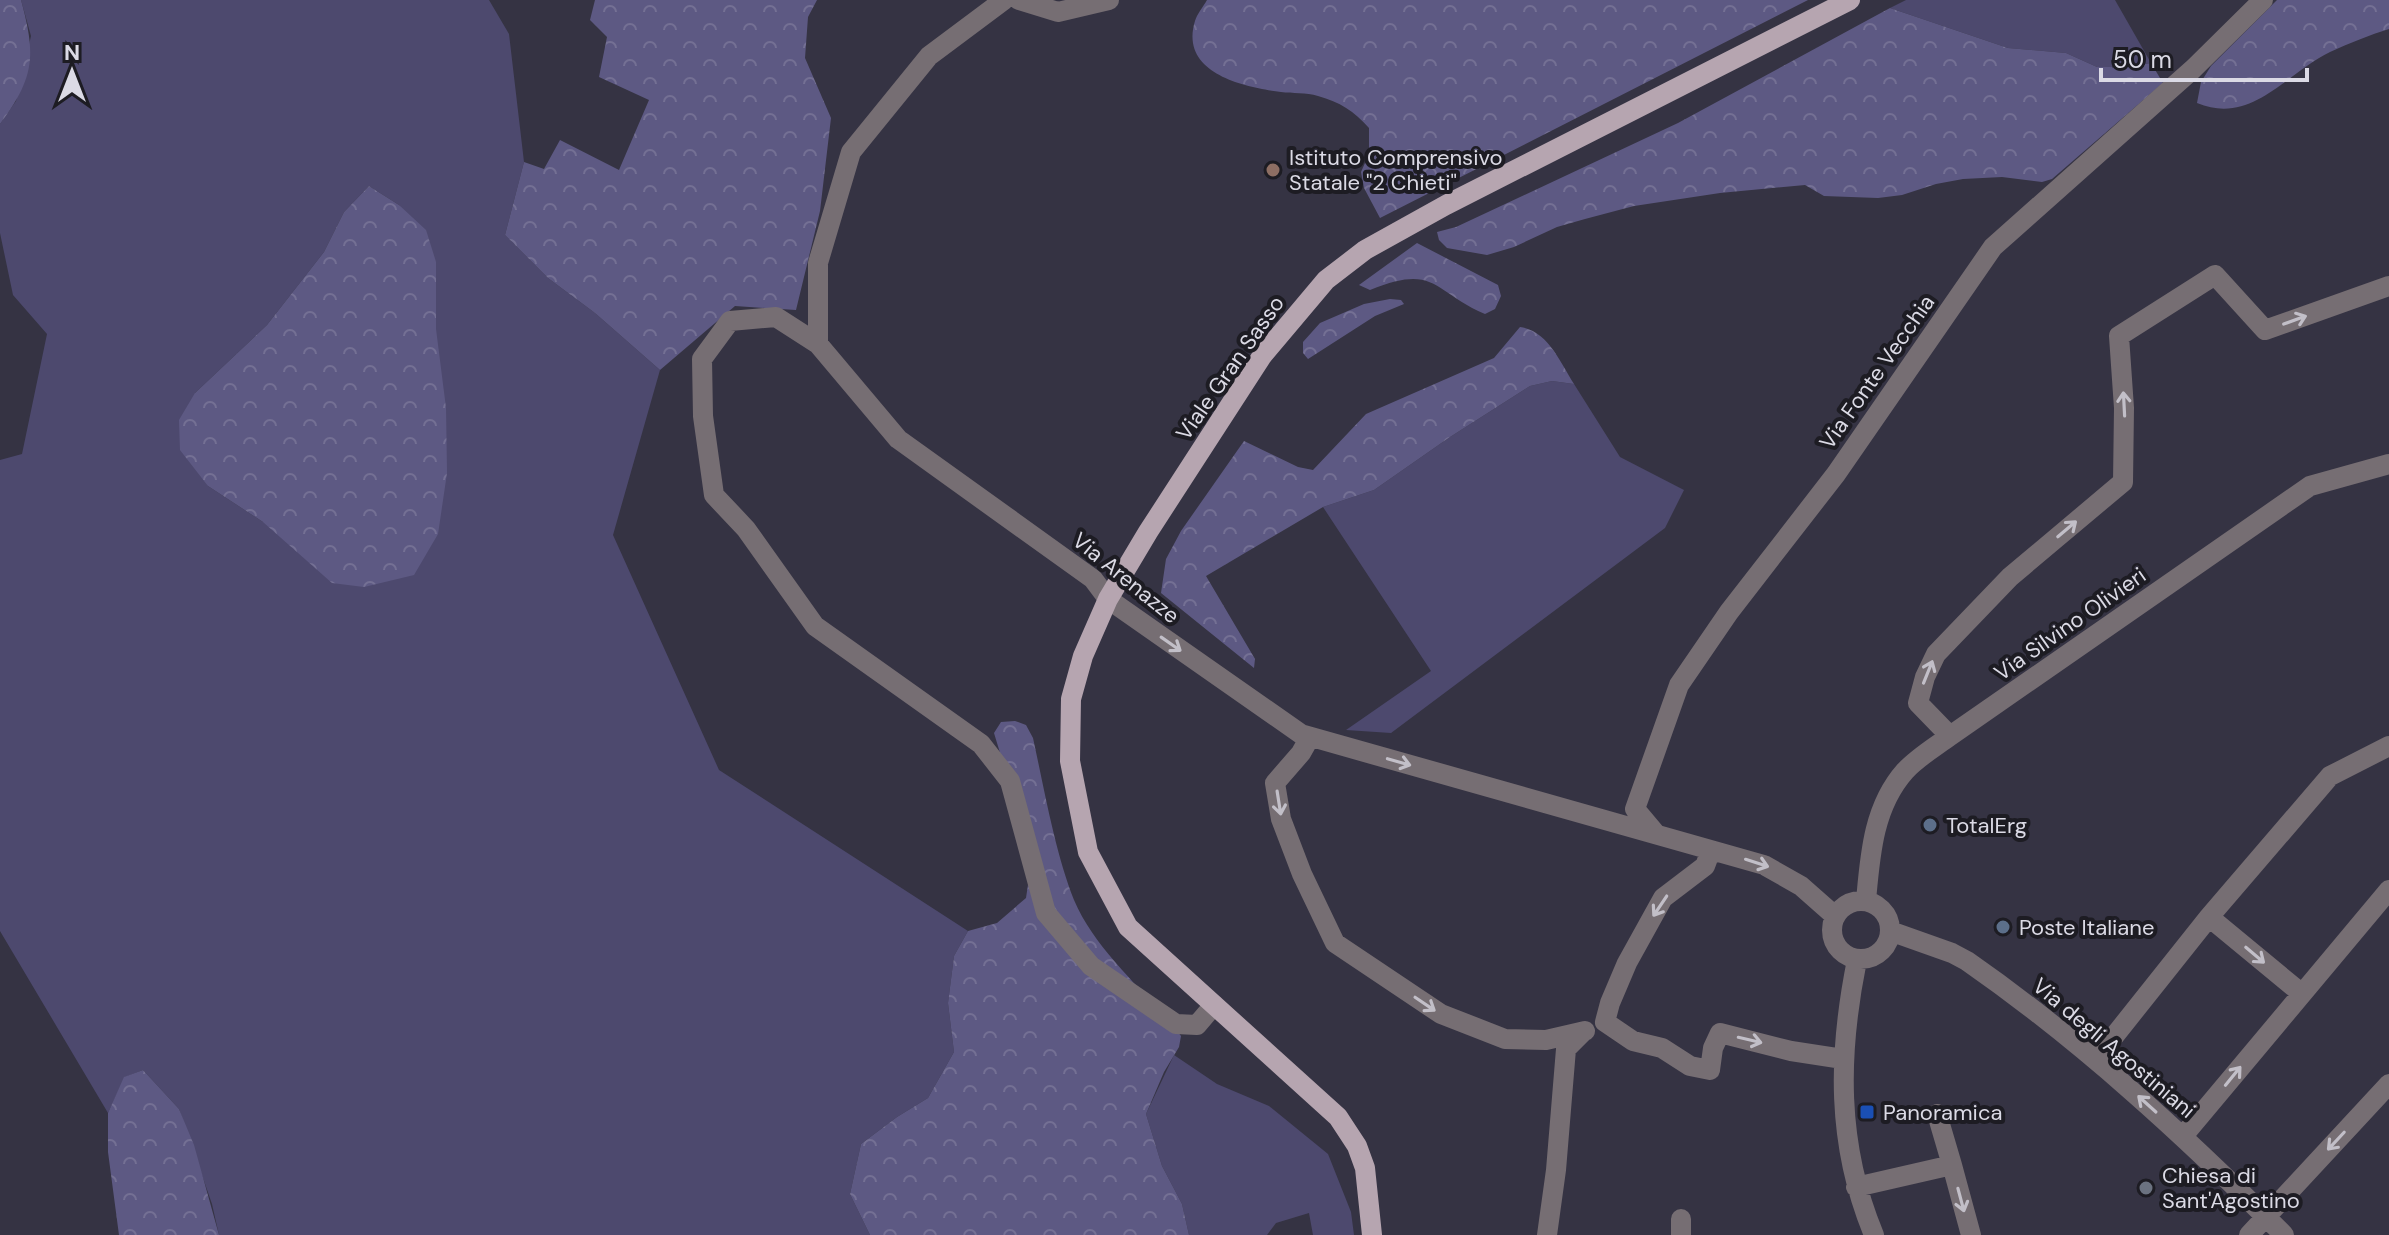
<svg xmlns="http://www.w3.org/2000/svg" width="2389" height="1235" font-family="'DM Sans',sans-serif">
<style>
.grass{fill:#4d496e;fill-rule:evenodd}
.forest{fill:url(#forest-crowns)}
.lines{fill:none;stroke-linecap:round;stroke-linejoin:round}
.minor{stroke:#766e73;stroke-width:20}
.major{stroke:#b6a5b0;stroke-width:20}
.oneway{stroke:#c2bfc8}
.education-dot{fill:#8d6e63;stroke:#1d1c23;stroke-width:3}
.service-dot{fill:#5c6f8a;stroke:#1d1c23;stroke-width:3}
.transit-dot{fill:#1a4fb4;stroke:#1d1c23;stroke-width:3}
.worship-dot{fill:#6b7280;stroke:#1d1c23;stroke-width:3}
.labels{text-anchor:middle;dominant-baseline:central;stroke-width:8;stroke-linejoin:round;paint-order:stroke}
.poi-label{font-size:22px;fill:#dbdae5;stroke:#1d1c23;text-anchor:start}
.street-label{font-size:22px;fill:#dbdae5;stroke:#1d1c23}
</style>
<defs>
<pattern id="forest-crowns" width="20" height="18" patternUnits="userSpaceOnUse" patternTransform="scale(2)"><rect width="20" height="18" fill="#5d5983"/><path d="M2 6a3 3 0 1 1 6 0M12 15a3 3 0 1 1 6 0" fill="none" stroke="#747094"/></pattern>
</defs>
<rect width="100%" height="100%" fill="#353343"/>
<path class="grass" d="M21,0H489L509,34L524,162L505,235L548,278L595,313L660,370L613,535L719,770L968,931L954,956L948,1003L954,1052L928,1098L897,1117L861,1144L850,1194L870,1235H219L212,1204L179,1109L143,1070L125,1077L108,1113L0,931V460L22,454L47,334L13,295L0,233V124L16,101L31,36ZM369,186L399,205L436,263V329L263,522L208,486L195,393L267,325L324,252L344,212Z
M1906,0H2115L2151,63L2129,67H2097L2066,53L2008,48L1890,8Z
M1552,381L1574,384L1620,457L1684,490L1665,528L1391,733L1346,730L1431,671L1323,507L1374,490L1450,437L1530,386Z
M1174,1055L1217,1084L1269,1106L1328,1154L1351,1212L1354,1235H1313L1309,1213L1276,1223L1267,1235H1189L1182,1204L1162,1166L1146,1114Z"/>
<path class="forest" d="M0,0H21C36,55 35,77 0,124Z
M595,0H817L808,17L805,58L831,118L820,211L796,310L735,306L660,370L595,313L548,278L505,235L524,162L544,169L560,140L619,170L649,100L599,77L607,37L590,20Z
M1207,0H1808L1380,218L1364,188L1361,172L1369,154V128C1354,111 1340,102 1318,96C1306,92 1293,94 1281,92C1243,87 1179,73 1195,21C1197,14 1203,7 1207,0Z
M2277,0H2389V29C2370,35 2349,43 2330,52C2286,73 2252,126 2197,103L2201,82L2211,66Z
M1890,8L2008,48L2066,53L2097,67H2129L2151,63L2163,83L2052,179L2042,182L2002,177L1963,179L1936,184L1902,195L1878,198L1824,196L1805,185L1720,193L1634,206L1585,219L1557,227L1514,247L1487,255L1447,248L1439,240L1437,232L1456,227L1678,123Z
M369,186L399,205L426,230L436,262V329L446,408L447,473L438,534L414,575L364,587L332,583L263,522L208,486L180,450L179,420L195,393L267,325L324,252L344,212Z
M1417,243L1498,285L1501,296L1495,309L1485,314C1432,291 1436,263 1370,290L1359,285Z
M1390,299L1401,300L1404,304L1375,316L1308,359L1303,353V342L1320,323L1364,304Z
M1520,327C1548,331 1560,362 1574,384L1552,381L1530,386L1450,437L1374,490L1323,507L1206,576L1255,659L1254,668L1161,593L1166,559L1181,531L1244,441L1298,467L1313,470L1366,414L1494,358Z
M1015,721L1026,725L1033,738C1044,788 1055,852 1074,900C1096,952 1147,992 1181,1036L1179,1047L1164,1072L1146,1114L1162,1166L1182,1204L1189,1235H870L850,1194L861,1144L897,1117L928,1098L954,1052L948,1003L954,956L968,931L997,923L1026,898L1032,858L994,733L1001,722Z
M143,1070L179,1109L194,1145L219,1235H119L108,1152V1113L124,1077Z"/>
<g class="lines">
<path class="minor" d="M1004,0L929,56L851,152L818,263V344L898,439L1093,579L1108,599L1301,734L1764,865L1801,886L1835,916
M1019,0L1058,12L1109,0
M818,344L776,317L730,321L702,359L703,416L714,495L746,529L815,626L981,744L1010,781L1046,913L1091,966L1176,1024L1197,1025L1214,1005
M1950,736L1918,703L1925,677L1936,654L2010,577L2123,482L2124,408L2119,336L2215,275L2265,330L2389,286
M1310,737L1301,753L1275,783L1281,819L1302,874L1335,943L1441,1014L1505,1039L1546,1040L1585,1031
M1656,834L1635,809L1679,685L1729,612L1836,474L1993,247L2193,69L2263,0
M1711,850L1705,866L1663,898L1627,963L1610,1003L1605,1022L1633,1041L1662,1048L1690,1066L1710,1070L1713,1048L1720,1033L1791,1051L1843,1059
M1832 930a29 29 0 1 1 58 0a29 29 0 1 1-58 0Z
M1866,901C1870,856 1873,807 1905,771C1918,757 1935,747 1950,736L2310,486L2389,464
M2209,917L2301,993
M1890,931L1952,953L1967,961C2082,1041 2185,1136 2284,1235
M1857,960C1838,1054 1836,1144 1874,1235
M2096,1059L2209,917L2330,776L2389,746
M1937,1114L1952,1165
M2183,1136L2389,890
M1856,1187L1952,1165L1971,1235
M1547,1235L1556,1170L1566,1049L1583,1032
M1681,1235V1219
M2249,1235L2389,1084"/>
<path class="major" d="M1372,1235L1365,1168L1357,1146L1338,1117L1128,927L1088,852L1070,761L1071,699L1083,656L1108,599L1148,532L1262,356L1326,280L1365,250L1446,205L1850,0"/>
</g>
<defs><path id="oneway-shaft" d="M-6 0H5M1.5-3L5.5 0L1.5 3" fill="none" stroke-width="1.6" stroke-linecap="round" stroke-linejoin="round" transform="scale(2)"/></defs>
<g class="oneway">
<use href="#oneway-shaft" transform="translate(2295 320) rotate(-20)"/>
<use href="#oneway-shaft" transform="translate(2124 404) rotate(-93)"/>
<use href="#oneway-shaft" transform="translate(2067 529) rotate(-40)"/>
<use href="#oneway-shaft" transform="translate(1171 644) rotate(35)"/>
<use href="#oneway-shaft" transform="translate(1928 672) rotate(-68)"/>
<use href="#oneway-shaft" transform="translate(1399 762) rotate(16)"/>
<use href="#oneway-shaft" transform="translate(1279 803) rotate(81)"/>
<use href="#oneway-shaft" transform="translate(1757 863) rotate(18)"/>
<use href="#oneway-shaft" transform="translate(1660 906) rotate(124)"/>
<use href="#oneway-shaft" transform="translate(2255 955) rotate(40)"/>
<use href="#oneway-shaft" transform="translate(1425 1004) rotate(34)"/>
<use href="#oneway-shaft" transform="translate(1750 1040) rotate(13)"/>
<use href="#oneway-shaft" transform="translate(2233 1076) rotate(-51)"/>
<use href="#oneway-shaft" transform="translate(2147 1104) rotate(-138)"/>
<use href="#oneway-shaft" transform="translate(2336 1141) rotate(133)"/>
<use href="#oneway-shaft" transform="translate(1961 1200) rotate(75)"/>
</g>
<circle class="education-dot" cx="1273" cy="170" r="8"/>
<g class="service-dot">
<circle cx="1930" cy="825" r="8"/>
<circle cx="2003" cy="927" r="8"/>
</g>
<rect class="transit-dot" x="1859" y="1104" width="16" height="16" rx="4"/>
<circle class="worship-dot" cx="2146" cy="1188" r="8"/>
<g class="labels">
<g class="poi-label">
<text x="1289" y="157">Istituto Comprensivo<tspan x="1289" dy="25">Statale "2 Chieti"</tspan></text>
<text x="1946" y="825">TotalErg</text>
<text x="2019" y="927">Poste Italiane</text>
<text x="1883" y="1112">Panoramica</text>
<text x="2162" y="1175">Chiesa di<tspan x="2162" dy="25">Sant'Agostino</tspan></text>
</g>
<g class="street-label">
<text transform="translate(1230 368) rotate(-55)">Viale Gran Sasso</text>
<text transform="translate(1877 372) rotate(-55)">Via Fonte Vecchia</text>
<text transform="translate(1126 578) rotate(39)">Via Arenazze</text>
<text transform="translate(2070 624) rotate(-35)">Via Silvino Olivieri</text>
<text transform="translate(2114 1048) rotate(40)">Via degli Agostiniani</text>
</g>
</g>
<g transform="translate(72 72)" stroke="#1d1c23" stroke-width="6" paint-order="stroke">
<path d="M0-6L14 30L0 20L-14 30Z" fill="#dbdae5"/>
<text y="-12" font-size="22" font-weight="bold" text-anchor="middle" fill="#dbdae5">N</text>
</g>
<path d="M2101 68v12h206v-12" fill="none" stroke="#dbdae5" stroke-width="4"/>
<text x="2113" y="68" font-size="24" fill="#dbdae5" stroke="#1d1c23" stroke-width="6" paint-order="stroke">50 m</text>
</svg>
